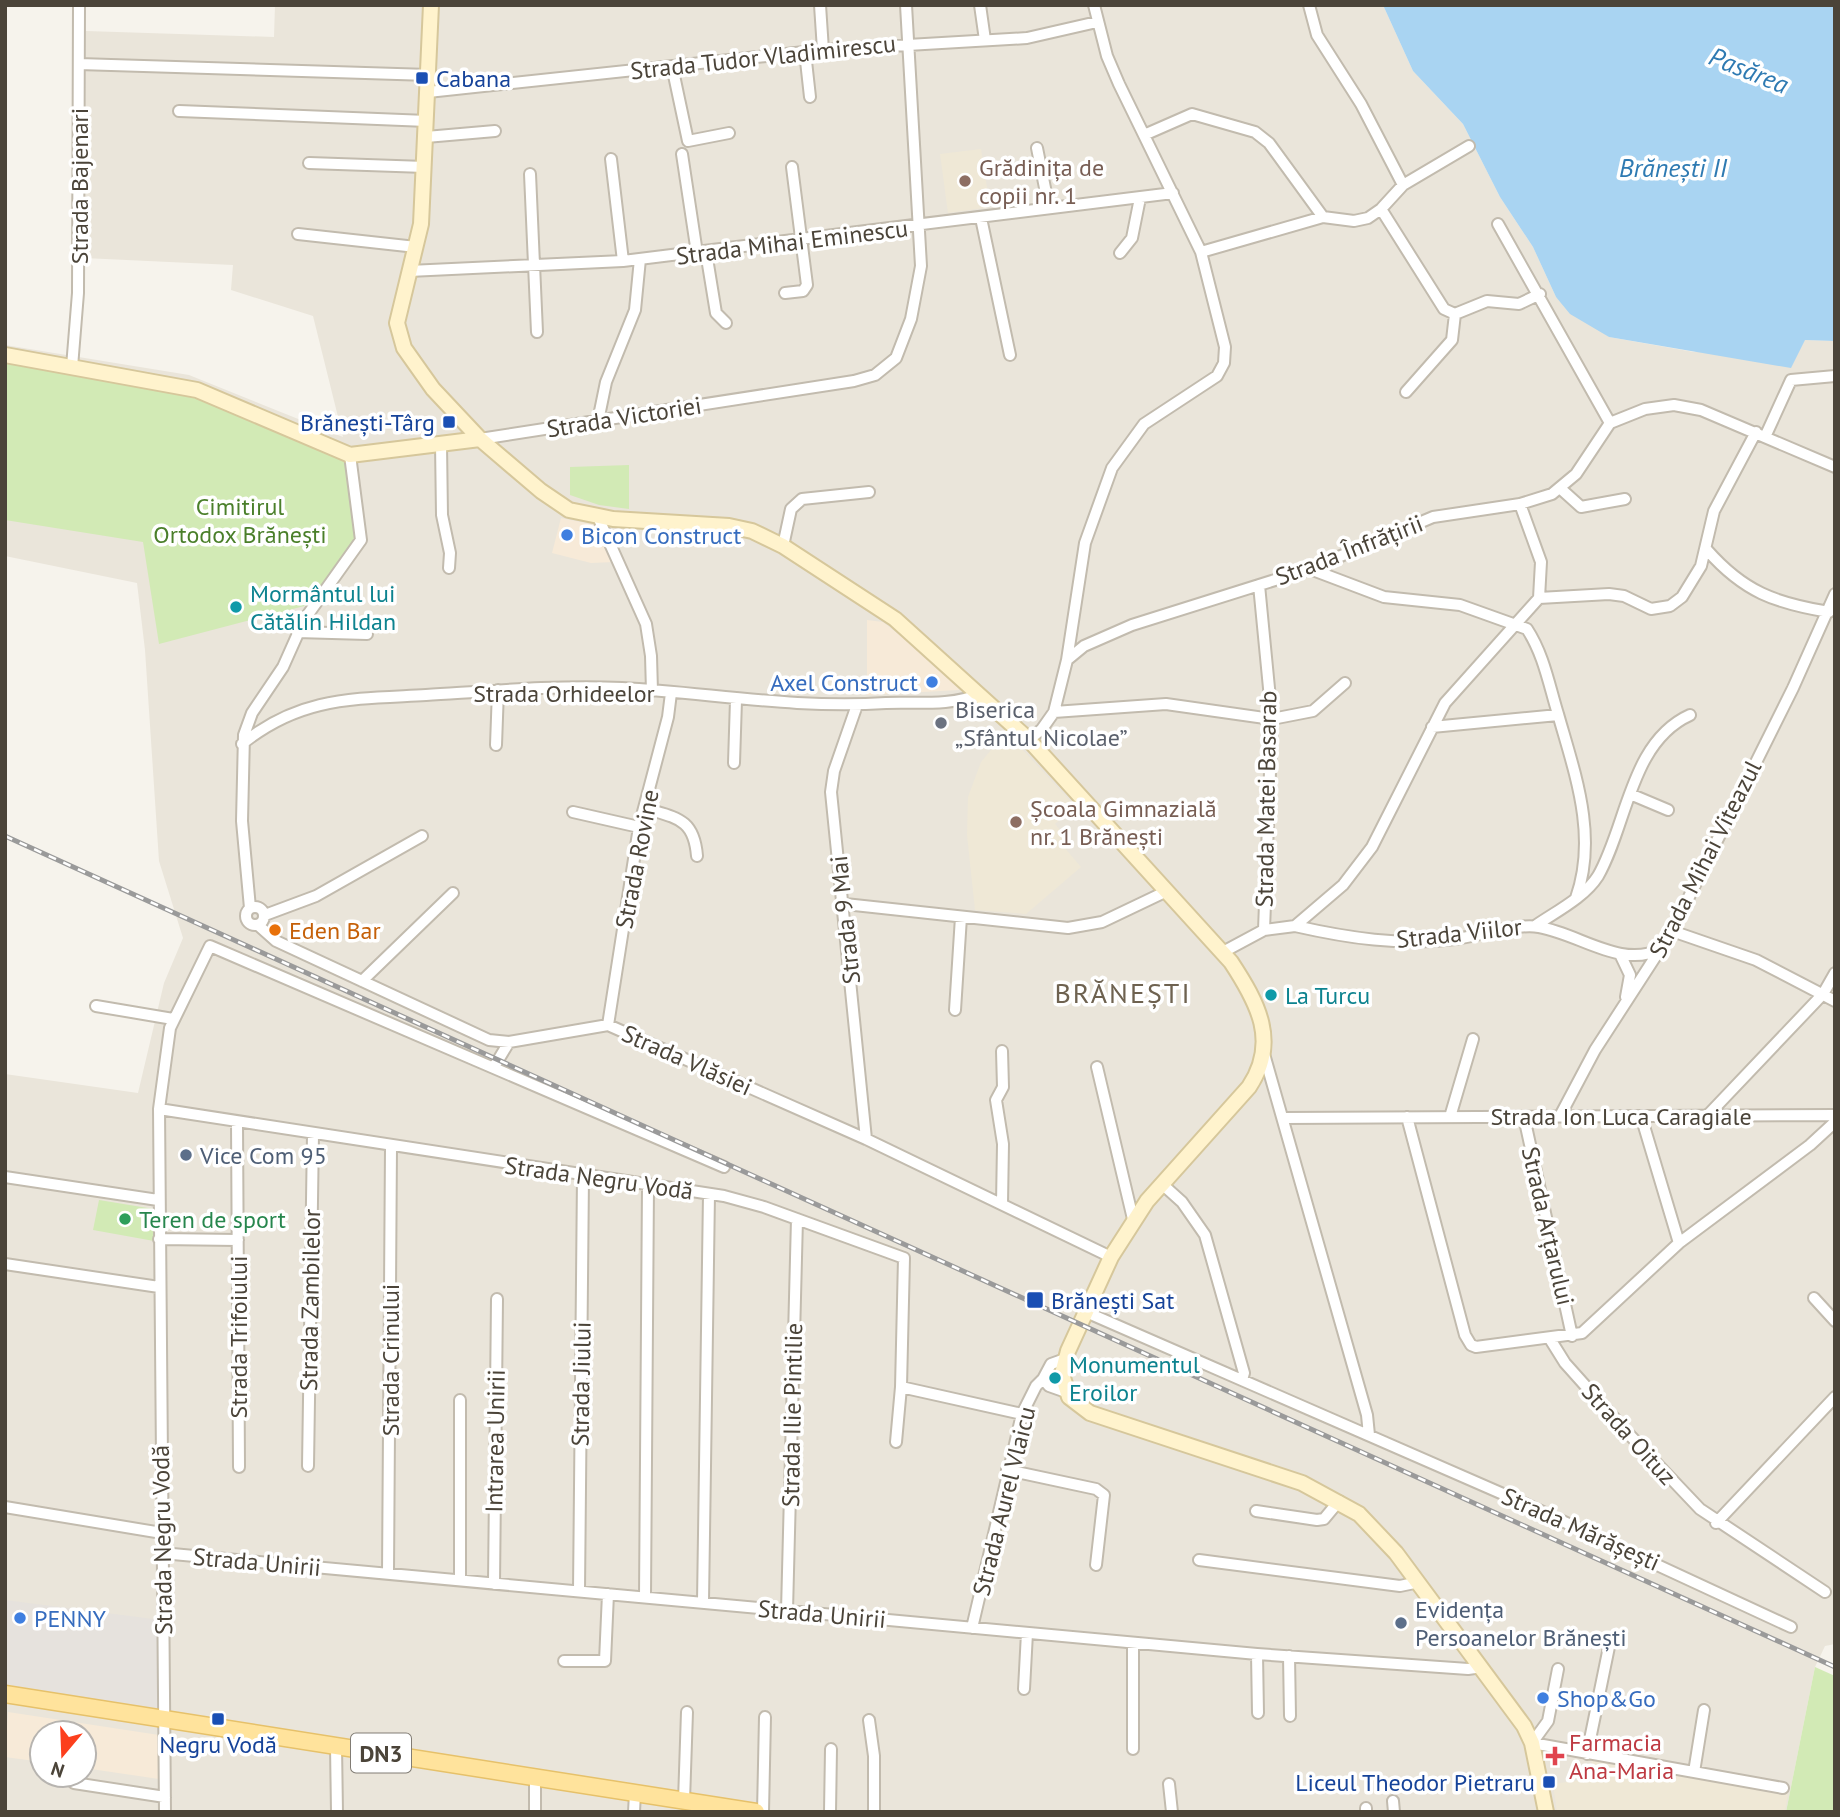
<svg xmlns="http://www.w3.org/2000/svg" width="1840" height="1817" font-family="'PT Sans',sans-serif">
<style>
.residential{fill:#eae5da;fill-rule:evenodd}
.commercial{fill:#f7ead8}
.industrial{fill:#e6e2dd}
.education{fill:#efe8d6}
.green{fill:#d2eab5}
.water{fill:#a9d4f2}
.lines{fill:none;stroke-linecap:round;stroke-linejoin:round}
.minor-casing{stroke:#c2bbae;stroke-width:14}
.secondary-casing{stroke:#d6c79b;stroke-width:18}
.primary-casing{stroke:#e6c16a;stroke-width:19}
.minor{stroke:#fff;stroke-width:10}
.secondary{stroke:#fff3cd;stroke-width:14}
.primary{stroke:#ffe39c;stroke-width:16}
.rail-casing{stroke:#9a9a9a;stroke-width:5}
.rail{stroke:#fff;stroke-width:2.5;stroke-dasharray:8;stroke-linecap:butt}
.transit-dot{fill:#1a4fb4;stroke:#fff;stroke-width:2.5}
.education-dot{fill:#8d6e63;stroke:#fff;stroke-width:2.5}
.shop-dot{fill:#3f7fe0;stroke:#fff;stroke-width:2.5}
.culture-dot{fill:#0f9aa8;stroke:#fff;stroke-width:2.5}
.worship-dot{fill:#6b7280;stroke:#fff;stroke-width:2.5}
.food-dot{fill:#e8710a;stroke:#fff;stroke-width:2.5}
.service-dot{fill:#5c6f8a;stroke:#fff;stroke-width:2.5}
.leisure-dot{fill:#2e9e5b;stroke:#fff;stroke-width:2.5}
.health-dot{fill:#e0444e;stroke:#fff;stroke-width:2.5}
.labels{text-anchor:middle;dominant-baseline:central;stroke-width:7;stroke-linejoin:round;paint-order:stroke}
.shield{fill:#fff;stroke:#817c74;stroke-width:2}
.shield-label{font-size:23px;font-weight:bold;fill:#4b4439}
.street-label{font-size:24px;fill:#4b4439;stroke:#fff}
.transit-label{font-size:24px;fill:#164399;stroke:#fff;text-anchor:start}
.education-label{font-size:24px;fill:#785e54;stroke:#fff;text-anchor:start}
.park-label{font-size:24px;fill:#4a7f2a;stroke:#fff}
.shop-label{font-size:24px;fill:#366cbe;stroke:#fff;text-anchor:start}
.culture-label{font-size:24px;fill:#0d838f;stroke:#fff;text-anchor:start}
.worship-label{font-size:24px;fill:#5b616d;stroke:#fff;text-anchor:start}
.food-label{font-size:24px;fill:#c56008;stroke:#fff;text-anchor:start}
.service-label{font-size:24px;fill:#4e5e75;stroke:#fff;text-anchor:start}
.leisure-label{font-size:24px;fill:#27864d;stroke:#fff;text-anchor:start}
.health-label{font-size:24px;fill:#be3a42;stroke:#fff;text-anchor:start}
.water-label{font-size:26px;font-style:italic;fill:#2e7ab2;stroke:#fff}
.quarter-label{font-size:28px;letter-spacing:2px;fill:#6e6250;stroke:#fff}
</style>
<rect width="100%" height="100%" fill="#f6f3ec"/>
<path class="residential" d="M275,5H1383L1413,71L1463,124L1500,197L1533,247L1556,297L1609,337L1694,352L1805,340L1835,341V1644L1825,1646L1815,1667L1786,1812H5V1074L138,1093L164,983L183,938L159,861L145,650L137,583L5,556V345L189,375L343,437L313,316L231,290L233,265L84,258L86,31L274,37ZM42,1733H84V1775H42Z"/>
<path class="commercial" d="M561,518L600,526L614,562L591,563L552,553Z
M867,620L883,622L957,680L959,690L867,695Z
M8,1712L159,1735V1779L84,1768V1733H42V1762L5,1757Z"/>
<path class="industrial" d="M5,1600L161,1620V1711L5,1684Z"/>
<path class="education" d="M981,149L990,207L948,213L940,154Z
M1006,732L1075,806L1055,824L1069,841L1063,846L1081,867L1026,914L975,910L967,835L968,797L981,762Z
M1591,1757L1788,1793L1785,1812H1557L1553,1784L1594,1778Z"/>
<path class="green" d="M5,360L193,393L349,457L358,538L308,605L159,644L143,542L5,520Z
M629,465V509L599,505L570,495V467Z
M99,1200L154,1209V1241L93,1230Z
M1815,1667L1835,1676V1812H1786Z"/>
<path class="water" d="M1383,5H1835V341L1805,340L1791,368L1609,337L1570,314L1556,297L1533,247L1500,197L1463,124L1413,71Z"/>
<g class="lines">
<defs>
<path id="minor" d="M820,5L823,50
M980,5L985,40
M1309,5L1317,35L1361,104L1403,185
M805,52L810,97
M79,64L429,75
M672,66L688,141L729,133
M428,92L823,50L1027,38L1097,22
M179,111L427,121
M1144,135L1192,114L1255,132L1269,143L1323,217
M426,137L495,131
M1037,148L1049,208
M682,154L697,253
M611,159L623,261
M309,163L425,167
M530,174L537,332
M1381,209L1444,309L1455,314L1487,301L1519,304L1540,294
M981,218L1010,355
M1498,224L1610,423
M298,234L416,247
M706,252L716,313L726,323
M1201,252L1323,217L1354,221L1368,218L1381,209L1403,185L1469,146
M1120,253L1132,238L1140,198
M409,271L623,261L1173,193
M785,293L803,291L807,285L792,167
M72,367L78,293L79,5
M1406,392L1452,340L1455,314
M598,421L606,382L635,310L640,259
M1765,437L1791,380L1835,376
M480,439L854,381L875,375L896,358L911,319L921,266L906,5
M441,444L442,515L450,553L449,568
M1561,489L1581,507L1625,499
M598,517L646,624L651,656L652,691
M783,546L791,509L802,499L869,492
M1707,550C1744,592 1775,603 1829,612
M1310,569L1384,597L1460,605L1527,629C1544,655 1549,685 1558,714C1575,774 1598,836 1576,898
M1259,585L1272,719L1264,930
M1539,598L1609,594L1624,596L1651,609L1670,606L1682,597L1701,566L1714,511L1756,432
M297,632L367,634
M1067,660L1084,646L1132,625L1310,569L1433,517L1520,504L1552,494L1576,474L1610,423L1645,409L1674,405L1701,410L1835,467
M857,705L834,771L831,792L866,1139
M1054,712L1166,704L1272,719L1313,711L1345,683
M1432,727L1558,715
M1029,740L1042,729L1054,712L1067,660L1085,543L1112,468L1144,424L1217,376L1224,363L1225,347L1201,252L1119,84L1107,56L1094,5
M242,744C301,696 355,699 426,695C491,691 557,685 622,688C711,693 795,709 886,703C916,702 952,706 980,694
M496,745L498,690
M734,763L736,700
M1630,794L1668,810
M644,808C676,818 694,818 697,856
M573,812L639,827
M845,904L1068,928L1102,922L1167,891
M246 916a9 9 0 1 1 18 0a9 9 0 1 1-18 0Z
M250,908L242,821L244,735L252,713L283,667L304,620L361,540L350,455
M265,915L316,896L422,836
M258,925L276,941L489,1040L509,1042L608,1025L866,1139L1111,1257
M1295,926C1348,938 1400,946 1455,939C1478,936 1517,923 1539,927C1580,934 1621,969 1661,949
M1535,926C1555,912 1584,898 1598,876C1627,826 1630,742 1690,715
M1672,931L1756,960L1835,1001
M1223,952L1264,930L1295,926L1343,885L1372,847L1445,703L1539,598L1541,562L1520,504
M1620,954L1630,975L1626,997
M362,981L453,893
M96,1006L173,1019
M955,1010L961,917
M608,1025L639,827L668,717L671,693
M1002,1051L1003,1087L996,1100L1003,1144L1002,1203
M1264,1054L1367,1415L1369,1435
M494,1067L509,1042
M1097,1067L1133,1219
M159,1109L724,1196L764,1207L904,1258L901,1387L896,1442
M1708,1115L1823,994L1835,973
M1560,1116L1595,1050L1672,931L1793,688L1835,594
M1641,1116L1679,1243
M1407,1117L1465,1335L1471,1345L1476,1347L1582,1333L1679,1243L1810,1145L1835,1122
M1450,1117L1473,1039
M1524,1117L1572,1336
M1284,1118L1835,1115
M237,1122L239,1467
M5,1177L158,1200
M1162,1184L1182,1202L1205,1235L1244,1373L1242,1380
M159,1239L238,1240
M5,1264L159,1287
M1814,1298L1835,1321
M1086,1312L1519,1501L1791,1627
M1550,1339L1565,1363L1624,1429L1700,1509L1825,1592
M1043,1379L1051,1364L1065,1359
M1043,1379L1049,1386L1066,1392
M901,1387L1022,1414
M460,1400V1580
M308,1466L313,1134
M1007,1470L1096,1489L1104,1495L1096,1565
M5,1507L162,1533
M1256,1511L1317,1520L1324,1519L1339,1501
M1716,1523L1835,1397
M162,1553L1257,1654L1468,1669L1482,1667
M1199,1560L1400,1586L1419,1582
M388,1573L391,1147
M494,1584L497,1299
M579,1591L583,1176
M645,1597L648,1186
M703,1602L709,1194
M787,1611L797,1219
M972,1628L1022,1414L1036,1386L1043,1379
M1257,1654L1258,1713
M1289,1656L1290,1716
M564,1661H605L608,1594
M1558,1669L1548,1721L1532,1743L1783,1788
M1024,1689L1027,1633
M869,1720L874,1756V1812
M336,1746L337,1812
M1133,1749V1643
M1587,1754L1610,1642
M1694,1772L1704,1710
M74,1783L165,1797
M1169,1784L1172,1812
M684,1801L687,1712
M1393,1801L1394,1812
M165,1812L159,1109L170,1028L210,946L724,1167
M535,1812V1777
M634,1812L635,1793
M763,1812L765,1717
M830,1812L831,1749
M1366,1812V1808"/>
<path id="secondary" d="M431,5L421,224L397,323L404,348L433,389L480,439L541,491L569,510L613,519L729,526L752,531L783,546L895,619L1029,740L1231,962C1258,1003 1279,1042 1249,1087L1147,1201L1111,1257L1068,1351L1062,1374L1069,1397L1090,1413L1302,1483L1359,1514L1396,1553L1524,1726L1532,1743L1546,1812
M5,355L197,390L350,455L480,439"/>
<path id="primary" d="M5,1694L756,1812"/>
</defs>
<use href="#minor" class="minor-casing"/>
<use href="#secondary" class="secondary-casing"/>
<use href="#primary" class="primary-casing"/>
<use href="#minor" class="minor"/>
<use href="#secondary" class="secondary"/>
<use href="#primary" class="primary"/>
<defs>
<path id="rail" d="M5,836L1835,1667"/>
</defs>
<use href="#rail" class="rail-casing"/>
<use href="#rail" class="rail"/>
</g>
<g class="transit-dot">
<rect x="415" y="71" width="14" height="14" rx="3.5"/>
<rect x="442" y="415" width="14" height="14" rx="3.5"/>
<rect x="1026" y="1291" width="18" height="18" rx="3.5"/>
<rect x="211" y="1712" width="14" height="14" rx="3.5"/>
<rect x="1542" y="1775" width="14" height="14" rx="3.5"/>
</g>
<g class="education-dot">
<circle cx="965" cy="181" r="7"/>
<circle cx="1016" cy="822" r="7"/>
</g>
<g class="shop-dot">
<circle cx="567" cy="535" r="7"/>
<circle cx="932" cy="682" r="7"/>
<circle cx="20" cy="1618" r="7"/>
<circle cx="1543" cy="1698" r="7"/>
</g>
<g class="culture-dot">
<circle cx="236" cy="607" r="7"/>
<circle cx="1271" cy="995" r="7"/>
<circle cx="1055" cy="1378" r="7"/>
</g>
<circle class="worship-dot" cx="941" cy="723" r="7"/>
<circle class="food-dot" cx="275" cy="930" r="7"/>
<g class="service-dot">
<circle cx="186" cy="1155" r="7"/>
<circle cx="1401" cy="1623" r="7"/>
</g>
<circle class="leisure-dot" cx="125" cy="1219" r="7"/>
<path class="health-dot" d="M1551.5 1745.5h7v7h7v7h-7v7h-7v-7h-7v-7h7z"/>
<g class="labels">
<rect class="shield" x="351" y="1733.5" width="60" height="39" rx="5"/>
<g class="shield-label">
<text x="381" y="1753">DN3</text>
</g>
<g class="street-label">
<text transform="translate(763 57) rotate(-6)">Strada Tudor Vladimirescu</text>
<text transform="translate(79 186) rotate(-90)">Strada Bajenari</text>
<text transform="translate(792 242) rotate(-7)">Strada Mihai Eminescu</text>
<text transform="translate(624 417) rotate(-9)">Strada Victoriei</text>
<text transform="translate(1349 550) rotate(-21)">Strada Înfrățirii</text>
<text x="564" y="693">Strada Orhideelor</text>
<text transform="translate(1266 799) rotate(-89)">Strada Matei Basarab</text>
<text transform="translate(637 859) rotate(-79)">Strada Rovine</text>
<text transform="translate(1705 859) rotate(-63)">Strada Mihai Viteazul</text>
<text transform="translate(845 920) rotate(-96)">Strada 9 Mai</text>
<text transform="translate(1459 933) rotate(-6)">Strada Viilor</text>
<text transform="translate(687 1060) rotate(24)">Strada Vlăsiei</text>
<text x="1621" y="1116">Strada Ion Luca Caragiale</text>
<text transform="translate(599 1178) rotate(8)">Strada Negru Vodă</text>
<text transform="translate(1548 1226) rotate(77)">Strada Arțarului</text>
<text transform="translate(310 1300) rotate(-89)">Strada Zambilelor</text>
<text transform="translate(238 1337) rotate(-90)">Strada Trifoiului</text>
<text transform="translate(390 1360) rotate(-90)">Strada Crinului</text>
<text transform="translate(581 1384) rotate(-89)">Strada Jiului</text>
<text transform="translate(792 1415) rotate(-89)">Strada Ilie Pintilie</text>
<text transform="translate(1629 1434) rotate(48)">Strada Oituz</text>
<text transform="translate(495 1441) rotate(-89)">Intrarea Unirii</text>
<text transform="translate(1004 1501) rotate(-76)">Strada Aurel Vlaicu</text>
<text transform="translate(1581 1529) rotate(24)">Strada Mărășești</text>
<text transform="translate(162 1540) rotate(-91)">Strada Negru Vodă</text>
<text transform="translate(257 1562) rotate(5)">Strada Unirii</text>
<text transform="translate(822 1614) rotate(5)">Strada Unirii</text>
</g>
<g class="transit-label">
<text x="436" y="78">Cabana</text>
<text x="435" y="422" text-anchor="end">Brănești-Târg</text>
<text x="1051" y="1300">Brănești Sat</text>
<text x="218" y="1744" text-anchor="middle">Negru Vodă</text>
<text x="1535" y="1782" text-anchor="end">Liceul Theodor Pietraru</text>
</g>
<g class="education-label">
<text x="979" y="167">Grădinița de<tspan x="979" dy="28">copii nr. 1</tspan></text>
<text x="1030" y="808">Școala Gimnazială<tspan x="1030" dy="28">nr. 1 Brănești</tspan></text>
</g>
<g class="park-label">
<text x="240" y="506">Cimitirul<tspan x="240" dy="28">Ortodox Brănești</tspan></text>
</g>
<g class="shop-label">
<text x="581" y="535">Bicon Construct</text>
<text x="918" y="682" text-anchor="end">Axel Construct</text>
<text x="34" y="1618">PENNY</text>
<text x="1557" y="1698">Shop&amp;Go</text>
</g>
<g class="culture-label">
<text x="250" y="593">Mormântul lui<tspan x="250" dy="28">Cătălin Hildan</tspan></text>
<text x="1285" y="995">La Turcu</text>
<text x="1069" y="1364">Monumentul<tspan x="1069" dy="28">Eroilor</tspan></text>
</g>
<g class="worship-label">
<text x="955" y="709">Biserica<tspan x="955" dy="28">„Sfântul Nicolae”</tspan></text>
</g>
<g class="food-label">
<text x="289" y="930">Eden Bar</text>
</g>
<g class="service-label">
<text x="200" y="1155">Vice Com 95</text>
<text x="1415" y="1609">Evidența<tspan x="1415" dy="28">Persoanelor Brănești</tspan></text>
</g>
<g class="leisure-label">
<text x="139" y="1219">Teren de sport</text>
</g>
<g class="health-label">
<text x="1569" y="1742">Farmacia<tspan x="1569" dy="28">Ana-Maria</tspan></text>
</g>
<g class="water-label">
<text transform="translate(1749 70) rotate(22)">Pasărea</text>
<text x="1673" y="167">Brănești II</text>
</g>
<g class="quarter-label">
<text x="1123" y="992">BRĂNEȘTI</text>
</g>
</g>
<rect width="1840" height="1817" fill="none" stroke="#4b4439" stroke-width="14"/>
<g transform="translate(63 1754) rotate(199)"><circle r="33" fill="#ffffff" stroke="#b7b4b0" stroke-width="2"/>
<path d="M0-5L12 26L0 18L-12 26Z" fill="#fc3f1d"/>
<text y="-10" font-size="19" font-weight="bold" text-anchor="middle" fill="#4b4439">N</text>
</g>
</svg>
